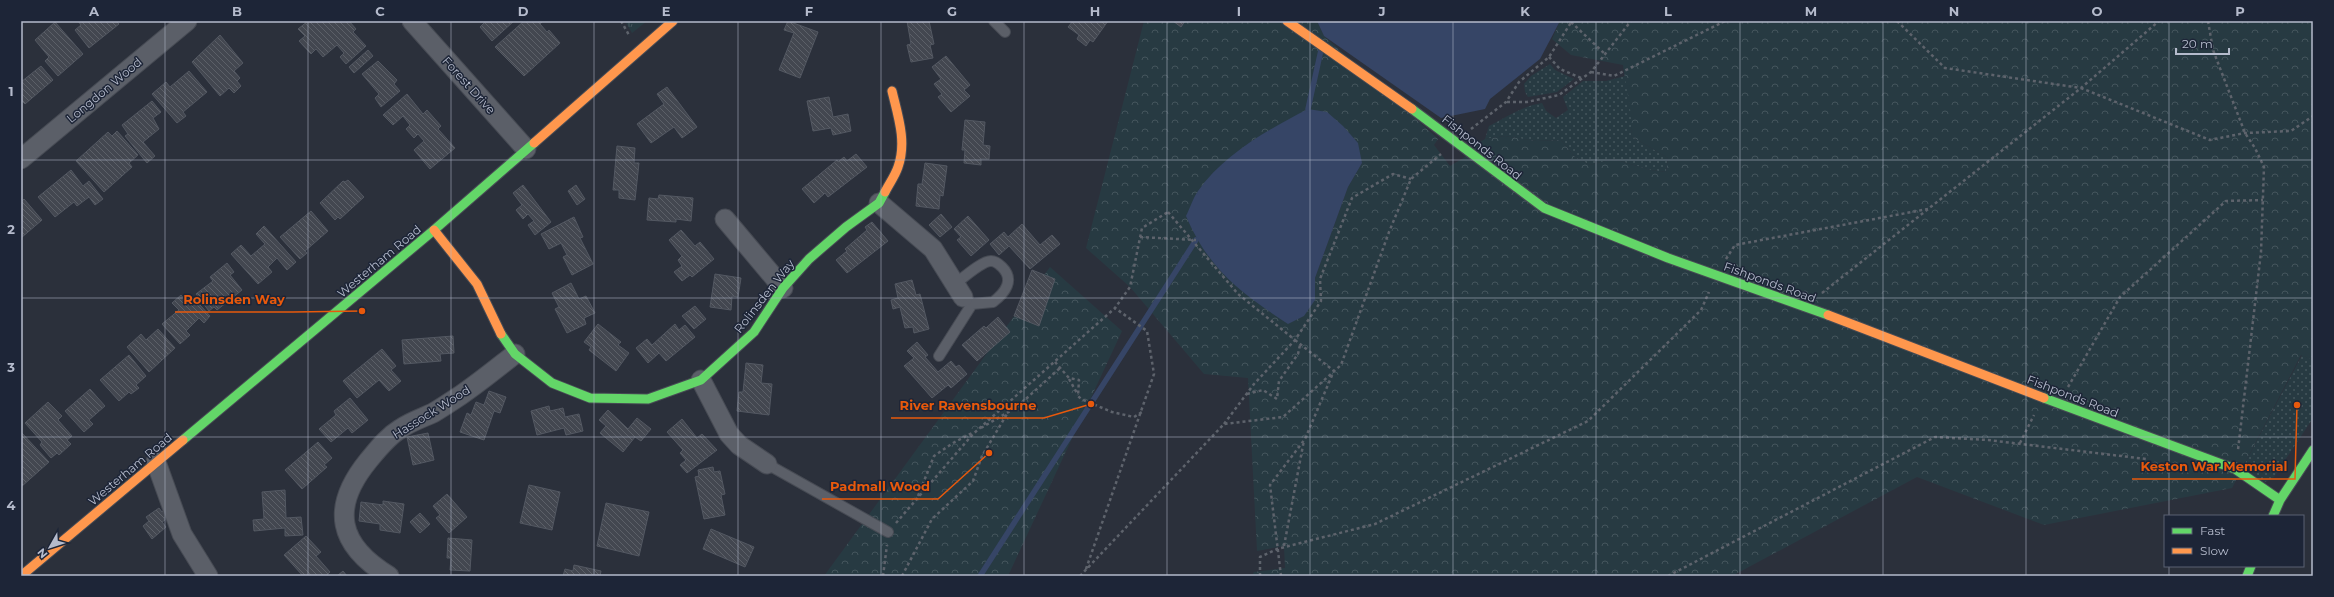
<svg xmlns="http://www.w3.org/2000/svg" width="2334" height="597" font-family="Montserrat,sans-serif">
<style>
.grass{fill:url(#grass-dots)}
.forest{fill:url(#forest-crowns);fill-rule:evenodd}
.park{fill:url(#park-tufts)}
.water{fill:#364566}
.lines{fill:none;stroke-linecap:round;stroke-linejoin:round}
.stream{stroke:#364566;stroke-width:5.5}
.building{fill:url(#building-back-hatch);stroke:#535862}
.lane-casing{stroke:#474b54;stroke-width:12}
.street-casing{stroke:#474b54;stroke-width:21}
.fast-casing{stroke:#474b54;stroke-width:11}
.slow-casing{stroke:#474b54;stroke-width:11}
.path{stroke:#5e636c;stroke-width:2.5;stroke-dasharray:3 3;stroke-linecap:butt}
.lane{stroke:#5b5f68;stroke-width:10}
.street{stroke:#5b5f68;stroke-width:19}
.fast{stroke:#63d668;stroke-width:9}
.slow{stroke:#ff974d;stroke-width:9}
.path-bridge{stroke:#5e636c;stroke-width:2.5;stroke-dasharray:3 3;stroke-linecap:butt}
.grid{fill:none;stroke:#b5bbcc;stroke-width:1;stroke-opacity:0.55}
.labels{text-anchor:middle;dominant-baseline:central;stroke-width:3;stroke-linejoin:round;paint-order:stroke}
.street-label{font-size:12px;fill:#b5bbcc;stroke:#1d2537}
.leader{fill:none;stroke:#e8590c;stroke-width:1.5}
.callout-dot{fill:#e8590c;stroke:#1d2537;stroke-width:1.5}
.callout-label{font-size:13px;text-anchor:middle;font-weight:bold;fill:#e8590c;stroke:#1d2537;stroke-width:3;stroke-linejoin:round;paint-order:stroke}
.neatline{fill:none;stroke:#b5bbcc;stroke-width:1.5}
.grid-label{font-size:13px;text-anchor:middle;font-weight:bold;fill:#b5bbcc}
</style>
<defs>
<pattern id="grass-dots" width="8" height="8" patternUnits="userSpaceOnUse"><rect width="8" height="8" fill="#273a42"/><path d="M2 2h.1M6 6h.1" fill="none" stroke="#44555c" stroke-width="1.8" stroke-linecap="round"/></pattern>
<pattern id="forest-crowns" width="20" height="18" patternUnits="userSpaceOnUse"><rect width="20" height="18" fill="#273a42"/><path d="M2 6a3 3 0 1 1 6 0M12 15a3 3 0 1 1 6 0" fill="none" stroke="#44555c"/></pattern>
<pattern id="park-tufts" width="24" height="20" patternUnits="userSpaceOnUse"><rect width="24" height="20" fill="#273a42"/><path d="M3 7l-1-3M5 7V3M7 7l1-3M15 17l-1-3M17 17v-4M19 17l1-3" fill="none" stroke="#44555c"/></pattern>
<pattern id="building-back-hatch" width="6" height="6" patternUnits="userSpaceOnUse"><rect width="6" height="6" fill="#434750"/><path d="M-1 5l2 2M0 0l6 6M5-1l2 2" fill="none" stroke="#5c6068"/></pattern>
</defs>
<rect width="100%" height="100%" fill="#2b303b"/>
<path class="grass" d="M1550,64L1555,70L1574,79L1557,92L1528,97L1525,92L1524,84L1531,76Z
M1625,76L1633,115L1631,136L1668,158L1666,172L1651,170L1613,159L1590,165L1575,157L1561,140L1536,141L1505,136L1485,139L1489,126C1506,118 1522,106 1542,103L1546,111L1556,118L1568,110L1563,97L1583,81H1606Z
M2302,355L2313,360V418L2274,477L2265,482L2242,469Z"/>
<path class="forest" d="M1144,21H1317L1324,36L1438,139L1434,145L1450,166L1465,157L1475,145L1485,139L1505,136L1536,141L1561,140L1575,157L1590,165L1613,159L1651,170L1666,172L1668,158L1631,136C1633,112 1626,90 1623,65L1571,55L1552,39L1560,21H2313V360L2301,355L2232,488L2044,525L1917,477L1732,576H1252L1254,572L1285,568L1284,546L1257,551L1248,378L1204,374L1130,287L1086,248ZM1309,109L1362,163L1348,187L1315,278V300Z
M1050,267L1122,331L1008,576H824Z"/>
<path class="park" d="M625,21H647L632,33Z"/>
<path class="water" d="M1317,21H1560L1540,59L1490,99L1485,109L1441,118L1324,36Z
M1308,109L1327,112L1343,126L1358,143L1362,163L1348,187L1315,278V300L1304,316L1288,324C1241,293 1209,270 1186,216C1190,208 1193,198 1198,191C1224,154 1269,129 1308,109Z"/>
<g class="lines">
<path class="stream" d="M1308,109L1321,50
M980,576L1196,240"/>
</g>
<path class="building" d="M78,21H116L119,24L89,48L75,30L81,25Z
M308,21H349L356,29L353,32L366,46L346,64L340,57L344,53L337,45L323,57L316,49L311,54L299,41L305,36L298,29Z
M486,21H514L492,41L480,27Z
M524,21H541L542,22L540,24L547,32L549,30L560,43L524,76L495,47Z
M788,21L818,32L800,78L779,70L794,33L784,30Z
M907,21H929L934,44L930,45L933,58L911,62L907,45L911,44Z
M1073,21H1108L1093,42L1090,40L1086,46L1077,39L1079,35L1068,27Z
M1173,21H1185L1181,27Z
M55,22L83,54L58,76L45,61L49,57L35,40Z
M220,35L243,63L234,71L240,78L237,81L241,86L234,93L229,88L220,96L192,62Z
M368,50L373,56L354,73L349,67Z
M946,56L970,85L964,90L970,96L951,112L938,97L942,94L934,84L941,79L932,67Z
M378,61L397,80L394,84L400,91L381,107L375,98L379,94L362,74Z
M41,66L53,80L25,104L21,100V82Z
M189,71L207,92L183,112L186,116L177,123L152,94L166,82L170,87Z
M667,87L697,127L682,138L674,127L651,143L637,124L664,104L657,94Z
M407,94L423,114L427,110L441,126L438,129L455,148L430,169L414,150L424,141L418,134L414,138L406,129L410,125L403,116L393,125L383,115Z
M829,97L833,117L848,114L851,131L833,135L831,128L813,131L807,101Z
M152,101L161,112L153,118L159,129L143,142L155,156L147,163L125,136L128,134L122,125Z
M965,120L985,122L983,145L990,146L989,159H981V165L964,163L965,150H962Z
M117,131L138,155L129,163L132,167L104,192L76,161L108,132L112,136Z
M617,146L635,148L634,163H639L635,200L619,198V190H613Z
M856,154L867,167L828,197L825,193L814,203L802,189L837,160L838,162L844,157L847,161Z
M925,163L947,166L943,196L940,195L939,209L916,206L918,184H922Z
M71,170L83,186L89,181L103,199L95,205L89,197L77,206L74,202L55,217L38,197Z
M348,180L364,197L340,219L338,217L335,220L320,203L343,181L345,182Z
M523,185L551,222L535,235L528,225L534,221L528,214L523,219L516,210L522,205L513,193Z
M576,185L585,199L577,205L568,191Z
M659,195L693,198L691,221L676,219V222L647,220L649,198L658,199Z
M24,199L42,220L21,238V202Z
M311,211L328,231L305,251L307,253L300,259L280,237Z
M941,214L952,227L940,237L929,225Z
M968,216L989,240L971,256L957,240L961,237L954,229Z
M574,217L583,237L580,238L593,264L572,275L563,257L567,255L561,243L549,249L541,234Z
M872,222L888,241L847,273L836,260L847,251L845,249L867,230L865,227Z
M1022,224L1040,245L1052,235L1060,244L1030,269L1009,246L999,255L990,244L1004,232L1008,237Z
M264,226L296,262L287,270L277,258L268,267L272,272L258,284L231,254L241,245L251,256L265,244L256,234Z
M681,230L695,246L700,242L714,259L692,277L690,275L682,281L674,272L682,266L678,260L682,256L669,240Z
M227,263L234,272L230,275L242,290L217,310L214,307L209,311L196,294L213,281L210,277Z
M1032,270L1055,279L1039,326L1014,316Z
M715,274L741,278L738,297L732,296L731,310L710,307Z
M912,280L916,295L920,294L929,329L914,333L913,327L905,328L900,307L893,309L891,300L898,298L895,284Z
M571,283L579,299L586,296L595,313L584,318L586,324L567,333L555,309L559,307L552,293Z
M181,295L185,300L191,295L210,316L204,323L199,318L186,331L190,335L180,344L162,324L179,310L172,303Z
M695,306L706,319L694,329L682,316Z
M998,317L1010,332L977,361L962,345L984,326L986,328Z
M598,324L621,342L618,345L629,353L616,371L589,350L591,347L584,342Z
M675,324L679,330L685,325L695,337L666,361L659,353L648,363L636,348L647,339L652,345Z
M158,329L175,348L149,372L127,347L141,334L146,340Z
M453,336L454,353L440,354L441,361L404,364L402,340Z
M917,342L928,355L925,357L938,372L951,361L956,367L959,365L967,374L951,388L948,385L932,398L904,366L914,358L907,351Z
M382,349L396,366L391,370L401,381L389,391L379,380L357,398L343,381Z
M129,355L146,376L136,385L139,388L131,394L129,392L119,401L100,380Z
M746,363L763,365L761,383L772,384L769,415L737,411L739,392H743Z
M90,389L105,406L89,420L93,424L84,432L65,411Z
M489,391L506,397L500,413L494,411L484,440L460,432L467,413L471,415L476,402L484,405Z
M350,398L368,420L352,433L348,428L331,442L319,429L336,415L334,411Z
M48,402L62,416L58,420L72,436L67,440L71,444L59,455L57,453L51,458L40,445L42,442L25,423Z
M549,406L550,411L563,408L565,417L579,414L583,431L566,435L564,428L537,435L531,411Z
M608,410L628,429L637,418L651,429L641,441L635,437L623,452L600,433L606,426L599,420Z
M682,419L697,438L702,434L717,450L687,473L680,465L686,460L680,453L683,450L667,432Z
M21,432L49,462L21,487Z
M428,433L434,460L413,465L407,437Z
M318,442L332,458L324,465L327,467L302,489L285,470Z
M713,467L714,472L720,471L725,494L721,495L725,515L704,519L695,477L699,476L698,470Z
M529,485L560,492L552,530L520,523Z
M285,490L286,518L301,517L303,535L285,536V528L254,531L253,520L264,519L262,492Z
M447,494L467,517L449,533L436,518L440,515L433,506Z
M383,501L404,504L400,533L380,530V524L359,521L361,502L383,505Z
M606,503L649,512L639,556L597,546Z
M168,507L172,512L164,518L165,520L162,522L166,527L152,539L143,526L149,521L146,517L159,508L162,512Z
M420,513L430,524L420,533L410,522Z
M711,529L754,547L745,567L703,549Z
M306,536L321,552L316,556L330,572L326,576H303L284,555Z
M448,538L472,540L470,571L450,570L451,558H447Z
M574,565L601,571L600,576H563L565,569L573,571Z
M343,571L347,576H337Z"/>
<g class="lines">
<defs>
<path id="lane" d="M994,21L1005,32
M955,284C963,278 982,261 991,261C996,261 999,264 1002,267C1015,280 1005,293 993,302L972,304L963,297
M939,356L972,304
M767,464L888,532"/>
<path id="street" d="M412,21L526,149
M21,159L187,21
M879,203L933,249L963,297
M725,219L783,288
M701,380L729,434L739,445L767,464
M156,462L182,534L208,576
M389,576C338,545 330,508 368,461C378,449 387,437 400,429C410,422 422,418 433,413C443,407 452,401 461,395C480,382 497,368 515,354"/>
<path id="fast" d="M1412,109L1544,208L1668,258L1828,315
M501,334L515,354L552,383L590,398L648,399L701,380L754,332L783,288L809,259L846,227L879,203L885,192
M2044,398L2235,469L2280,500
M183,440L434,230L534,143
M2273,516L2280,500L2313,450
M2247,576L2251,566"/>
<path id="slow" d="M1287,21L1412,109
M534,143L673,21
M885,192C889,184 895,176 898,167C907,142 898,116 892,91
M434,230L477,284L501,334
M1828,315L2044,398
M21,576L183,440"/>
</defs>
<use href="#lane" class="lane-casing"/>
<use href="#street" class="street-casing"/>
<use href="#fast" class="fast-casing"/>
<use href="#slow" class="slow-casing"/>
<path class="path" d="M621,21L629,35
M1897,21L1945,68L2081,88L2159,21
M2208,21L2213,50L2245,133L2255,148L2264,167L2261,252L2238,450
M1571,22L1606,55
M1549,57L1560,69L1581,78
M1591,72L1614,76L1725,21
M1507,102H1527L1559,95L1591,72L1631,21
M1471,129L1506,102L1519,82L1549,57L1572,21
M1140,237L1196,240
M1726,259L1735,245L1928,209
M1822,293L2081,88L2210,140L2245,133L2291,131L2313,116
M1295,340L1334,371
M1055,362L1069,378L1079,380L1078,396L1081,399L1112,412L1134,417L1142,412
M1069,379L1078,395
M2068,387L2120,297L2226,201L2263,200
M1247,394L1263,390L1277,399L1279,381L1298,354L1300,345
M1224,424L1254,384L1295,340L1321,301L1320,279L1352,198L1393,174L1411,179
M981,428L1017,407L1060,368
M2020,443L2034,415
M918,496L934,456L953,443L974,432
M896,523L973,434L1115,308L1130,287L1142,228L1168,212
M1284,546L1304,440
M1086,569L1154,374L1147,331L1115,308
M883,576L887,545
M902,576L932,519L973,481L982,456L1007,414
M1080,576L1224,424L1283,417L1341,365L1389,232L1411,179L1441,154
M1260,576V557L1277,549L1375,524L1588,421L1701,310L1709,292
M1281,576L1270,485L1305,439L1333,373
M1668,576L1935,437L1988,440L2146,459"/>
<use href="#lane" class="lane"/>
<use href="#street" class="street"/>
<use href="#fast" class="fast"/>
<use href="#slow" class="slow"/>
<path class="path-bridge" d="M1168,212L1238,294L1295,340"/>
</g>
<path class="grid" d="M165,21V576M308,21V576M451,21V576M594,21V576M738,21V576M881,21V576M1024,21V576M1167,21V576M1310,21V576M1453,21V576M1596,21V576M1740,21V576M1883,21V576M2026,21V576M2169,21V516M21,160H2313M21,298H2313M21,437H2313M2169,566V576"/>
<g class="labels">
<g class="street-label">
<text transform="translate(469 85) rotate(48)">Forest Drive</text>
<text transform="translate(104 90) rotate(-40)">Longdon Wood</text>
<text transform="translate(1482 147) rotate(38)">Fishponds Road</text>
<text transform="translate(379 261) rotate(-40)">Westerham Road</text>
<text transform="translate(1770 282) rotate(20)">Fishponds Road</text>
<text transform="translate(764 296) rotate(-52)">Rolinsden Way</text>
<text transform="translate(2073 396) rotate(21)">Fishponds Road</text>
<text transform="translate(431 412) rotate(-32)">Hassock Wood</text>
<text transform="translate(130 469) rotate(-40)">Westerham Road</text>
</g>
</g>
<path class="leader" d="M362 311L293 312H175M1091 404L1044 418H891M2297 405L2295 479H2132M989 453L938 499H822"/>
<g class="callout-dot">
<circle cx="362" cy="311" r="4"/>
<circle cx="1091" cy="404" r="4"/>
<circle cx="2297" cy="405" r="4"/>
<circle cx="989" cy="453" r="4"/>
</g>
<g class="callout-label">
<text x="234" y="304">Rolinsden Way</text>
<text x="968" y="410">River Ravensbourne</text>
<text x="2214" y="471">Keston War Memorial</text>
<text x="880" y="491">Padmall Wood</text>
</g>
<rect width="2334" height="597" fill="none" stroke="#1d2537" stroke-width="44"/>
<rect x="2164" y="515" width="140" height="52" fill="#1d2537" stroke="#5a6173"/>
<rect x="2172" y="528" width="20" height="6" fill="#63d668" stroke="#5a6173"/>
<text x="2200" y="535" font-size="12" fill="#b5bbcc">Fast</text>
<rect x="2172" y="548" width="20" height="6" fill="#ff974d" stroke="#5a6173"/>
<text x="2200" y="555" font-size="12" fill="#b5bbcc">Slow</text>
<g transform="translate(50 547) rotate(231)" stroke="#1d2537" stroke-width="3" paint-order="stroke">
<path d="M0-3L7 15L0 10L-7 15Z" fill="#b5bbcc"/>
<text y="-6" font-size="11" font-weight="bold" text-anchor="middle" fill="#b5bbcc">N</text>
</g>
<path d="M2176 48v6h53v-6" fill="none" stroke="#b5bbcc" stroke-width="2"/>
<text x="2182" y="48" font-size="12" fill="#b5bbcc" stroke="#1d2537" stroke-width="3" paint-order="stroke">20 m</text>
<rect x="22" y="22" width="2290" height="553" class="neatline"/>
<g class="grid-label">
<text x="94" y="16">A</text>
<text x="237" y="16">B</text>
<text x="380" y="16">C</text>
<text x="523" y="16">D</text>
<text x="666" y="16">E</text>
<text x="809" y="16">F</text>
<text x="952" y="16">G</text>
<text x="1095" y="16">H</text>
<text x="1239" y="16">I</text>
<text x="1382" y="16">J</text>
<text x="1525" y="16">K</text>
<text x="1668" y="16">L</text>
<text x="1811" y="16">M</text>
<text x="1954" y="16">N</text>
<text x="2097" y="16">O</text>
<text x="2240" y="16">P</text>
<text x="11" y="96">1</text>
<text x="11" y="234">2</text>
<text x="11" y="372">3</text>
<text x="11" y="510">4</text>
</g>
</svg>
